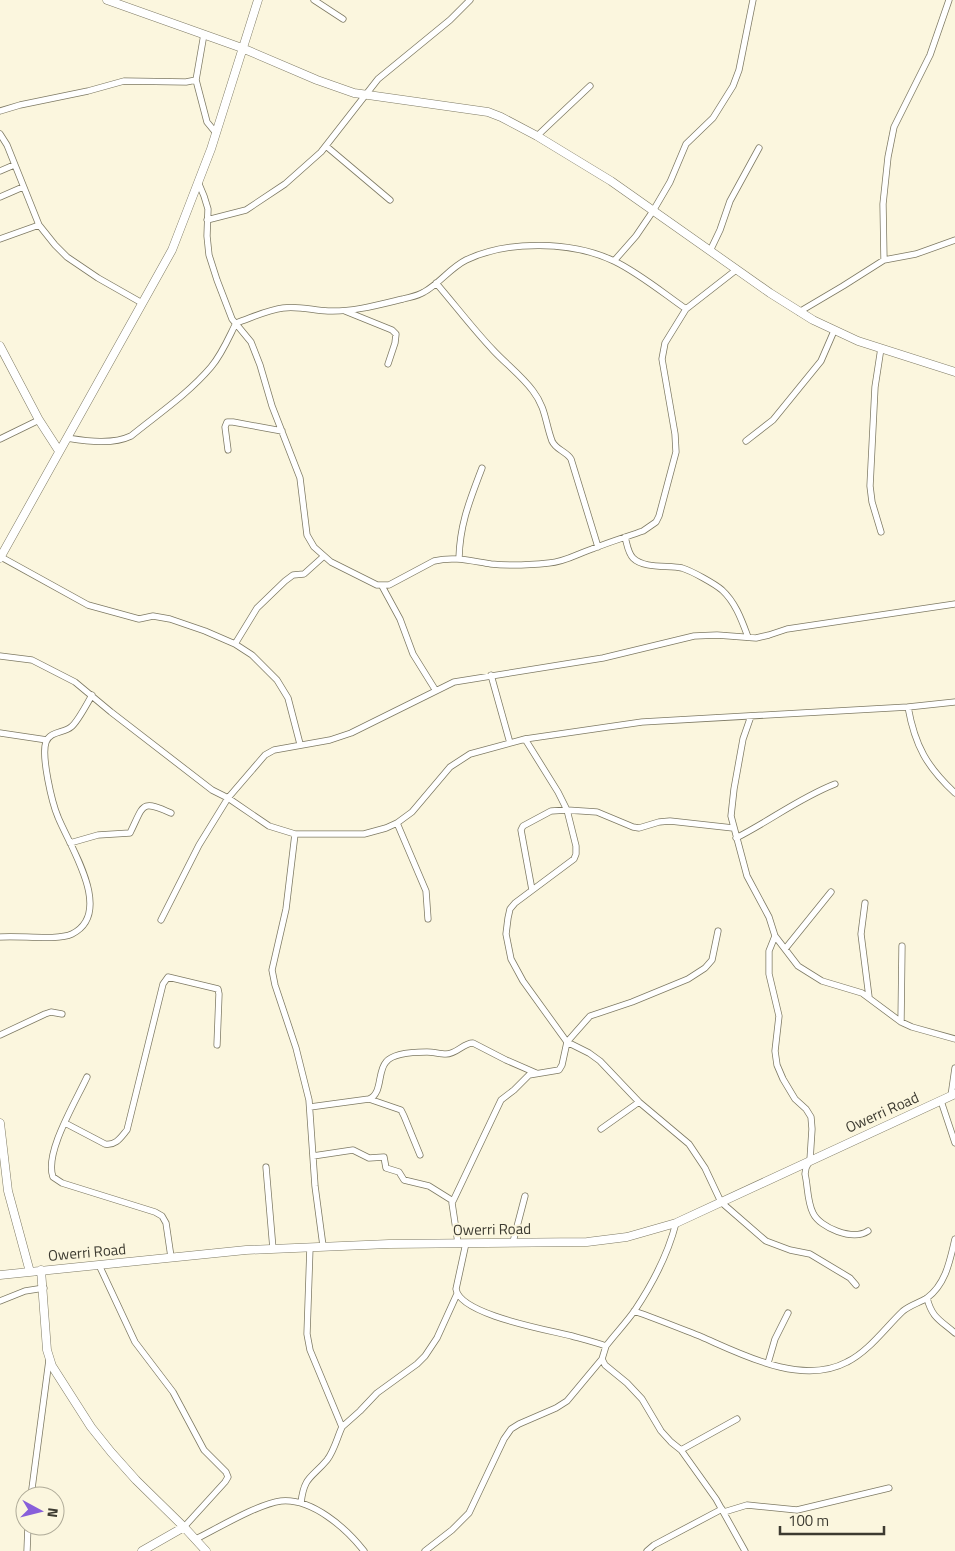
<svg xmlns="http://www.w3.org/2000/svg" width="955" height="1551" font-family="'Titillium Web',sans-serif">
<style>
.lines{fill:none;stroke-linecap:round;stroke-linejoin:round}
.street-casing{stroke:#7e7a64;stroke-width:7}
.secondary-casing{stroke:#7e7a64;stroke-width:9}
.street{stroke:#fff;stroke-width:5.5}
.secondary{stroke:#fff;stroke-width:8}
.labels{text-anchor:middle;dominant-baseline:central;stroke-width:4;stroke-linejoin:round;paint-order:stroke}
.street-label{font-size:15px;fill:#3c3a30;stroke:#fbf6de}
</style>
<rect width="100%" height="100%" fill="#fbf6de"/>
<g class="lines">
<defs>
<path id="street" d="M314,0L343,19
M204,34L196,80L207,122L216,133
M0,111L20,105L88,91L124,81L186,82L196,80
M0,134L7,145L39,225L55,245L67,257L98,278L142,303
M537,136L590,86
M326,146L390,200
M0,171L14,165
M199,184L204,196L208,209L207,236L209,255L217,280L232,319L251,342L260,365L272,406L300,478L307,535L314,547L331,562L377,585H389L434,561C454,556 471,561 491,564C509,566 530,565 549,563C565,562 577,554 592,549C609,542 626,537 643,531L656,522L659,516L676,452L675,434L662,359L665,343L686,309L736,270
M0,197L23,187
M207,220L246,210L285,184L321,152L378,79L450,20L470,0
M0,239L39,225
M710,251L720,230L730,201L759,148
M884,260L883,204L888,157L894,127L930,55L949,0
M614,261L636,236L653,211L670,182L686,144L713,118L733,86L739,70L753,0
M436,283C455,305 473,329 493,350C506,364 522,376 533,391C546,408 545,422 552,441C556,450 566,451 571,459L598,547
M345,311L392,330L396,334L395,343L388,364
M799,312L843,286L884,260L916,254L955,240
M881,348L875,387L870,486L872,502L881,532
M67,438C87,441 112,445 131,436C158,414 188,394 211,367C222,354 228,339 236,323C251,318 267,310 283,308C298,306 312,310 328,311C353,312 378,305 403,299C410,297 418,296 424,292C439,284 450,268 466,260C508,240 572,241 614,261C639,273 663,293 686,309
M0,439L39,420
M746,441L773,420L821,361L834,331
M228,450L225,427L227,422H233L282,431
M625,537C627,544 628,553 633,558C644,569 668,565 682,568C692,571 715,584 722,590C736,603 742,621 748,637
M1,557L88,605L139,619L153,616L170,619L205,631L235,644L252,655L277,680L288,698L300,744
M459,558C460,523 470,500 482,468
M382,586L400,619L413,654L436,691
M235,644L257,608L285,581L293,575L304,574L324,556
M0,656L32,660L75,682L111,712L212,790L228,798L269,826L295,834H364L386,828L397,823L412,812L450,767L470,754L525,739L642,722L908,707L955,702
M491,675L510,743
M908,707C915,746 927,767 955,793
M751,716L743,739L734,789L731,816L747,876L769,917L775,936L798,966L822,981L862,993L901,1022L912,1027L955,1039
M0,733L47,740
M525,739L558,792L567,810L576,846V854L574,859L515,903L510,909L508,918L506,934L511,959L523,981L567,1042L589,1053L600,1061L639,1102L689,1144L705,1168L721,1202L766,1241L790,1250L810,1254L850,1278L856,1285
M397,823L426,891L428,919
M295,834L286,909L272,970L275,985L296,1048L309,1100L315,1186L323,1246
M736,838C770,821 799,798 835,784
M70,843L98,835L130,833C144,805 140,799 171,813
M532,890L521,830L523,826L551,811L567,810L597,812L633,827L639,828L659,822L670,821L733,828
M865,903L861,934L869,997
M161,920L199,845L228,798L265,755L274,750L330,740L351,733L454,682L603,658L694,636L717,635L756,638L769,635L787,629L955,604
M775,936L769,951V974L779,1016L775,1051L777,1065L783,1079L795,1099L806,1109L811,1117L812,1129L810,1160L806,1168L805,1174C808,1186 807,1201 813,1213C820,1228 853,1241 868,1231
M0,937C18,935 57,941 72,934C115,913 69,845 58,817C52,803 41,756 46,742C50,731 64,733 71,727C77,723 88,702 92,695
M785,949L831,892
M901,1022L902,946
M0,1035L45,1014L51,1012L62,1014
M87,1077C76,1101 44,1153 53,1177L62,1183L155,1212L162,1216L166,1223L171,1257
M951,1096L955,1068
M369,1099C383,1093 377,1072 386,1062C393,1053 416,1052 427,1052C433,1052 440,1054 446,1054C457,1054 463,1043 473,1043L506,1060L536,1073
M941,1101L955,1143
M310,1107L369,1099L401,1110L404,1116L420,1155
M65,1123L105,1144C116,1146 121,1137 127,1130L163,984L168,977L218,989L219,994L217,1045
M601,1129L639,1102
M313,1156L353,1150L369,1158L384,1157L386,1168L399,1172L404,1180L429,1186L453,1201
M266,1167L273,1249
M513,1242L525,1196
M458,1243L452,1203L454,1199L501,1100L514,1090L529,1075L559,1070L562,1065L567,1042L590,1016L632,1002L688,979L705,968L712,960L718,931
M466,1243L456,1289C460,1315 549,1330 572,1336C583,1339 595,1342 606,1346C615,1334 626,1323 635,1310C653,1283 668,1254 676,1223
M99,1265L135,1342L173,1392L204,1450L226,1472L228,1477L225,1482L184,1527
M927,1298C932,1318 940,1320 955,1333
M0,1301L25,1291L44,1288
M634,1311C657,1319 679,1328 702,1337C743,1355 802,1386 847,1362C869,1351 885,1328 903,1311C910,1305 919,1303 927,1298C946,1284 950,1260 955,1239
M606,1346L602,1359L605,1365L627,1383L642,1399L661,1431L671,1442L681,1450L716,1499L745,1551
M768,1363L775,1339L788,1313
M342,1427L360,1411L377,1393L417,1364L425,1356L437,1338L457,1294
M681,1450L737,1419
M31,1496L49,1360
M301,1503C304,1476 312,1478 327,1460C334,1451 337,1438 342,1427L310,1350L307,1334L310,1247
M724,1512L747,1505L797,1510L889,1488
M196,1539C218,1528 258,1504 281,1501C312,1498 346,1528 364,1551
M27,1551L28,1526
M425,1551L452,1530L469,1513L504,1439L511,1429L519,1424L556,1408L567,1401L602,1359
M647,1551L654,1545L722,1509"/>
<path id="secondary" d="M107,0L242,48L317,80L354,93L488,112L501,117L537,136L611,181L770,293L813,320L858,341L955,372
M0,346L39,420L59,451
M0,558L172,250L211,149L258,0
M0,1123L8,1191L30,1272
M41,1270L47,1350L52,1366L91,1427L111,1452L136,1480L184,1527L206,1551
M0,1275L246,1250L389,1244L587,1242L627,1237L676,1223L955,1094
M142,1551L184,1527"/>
</defs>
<use href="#street" class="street-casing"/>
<use href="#secondary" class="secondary-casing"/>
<use href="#street" class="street"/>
<use href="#secondary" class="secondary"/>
</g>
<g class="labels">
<g class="street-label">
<text transform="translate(882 1112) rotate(-24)">Owerri Road</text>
<text transform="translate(492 1229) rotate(-1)">Owerri Road</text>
<text transform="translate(87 1252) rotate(-5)">Owerri Road</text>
</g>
</g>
<g transform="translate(40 1511) rotate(97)"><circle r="24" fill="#fbf6de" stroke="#afab98"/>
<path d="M0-4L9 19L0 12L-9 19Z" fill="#885fda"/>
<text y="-8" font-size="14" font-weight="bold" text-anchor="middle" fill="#3c3a30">N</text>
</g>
<path d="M780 1526v8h104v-8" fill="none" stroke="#3c3a30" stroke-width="2.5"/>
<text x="788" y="1526" font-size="15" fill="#3c3a30" stroke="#fbf6de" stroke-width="4" paint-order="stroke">100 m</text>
</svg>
